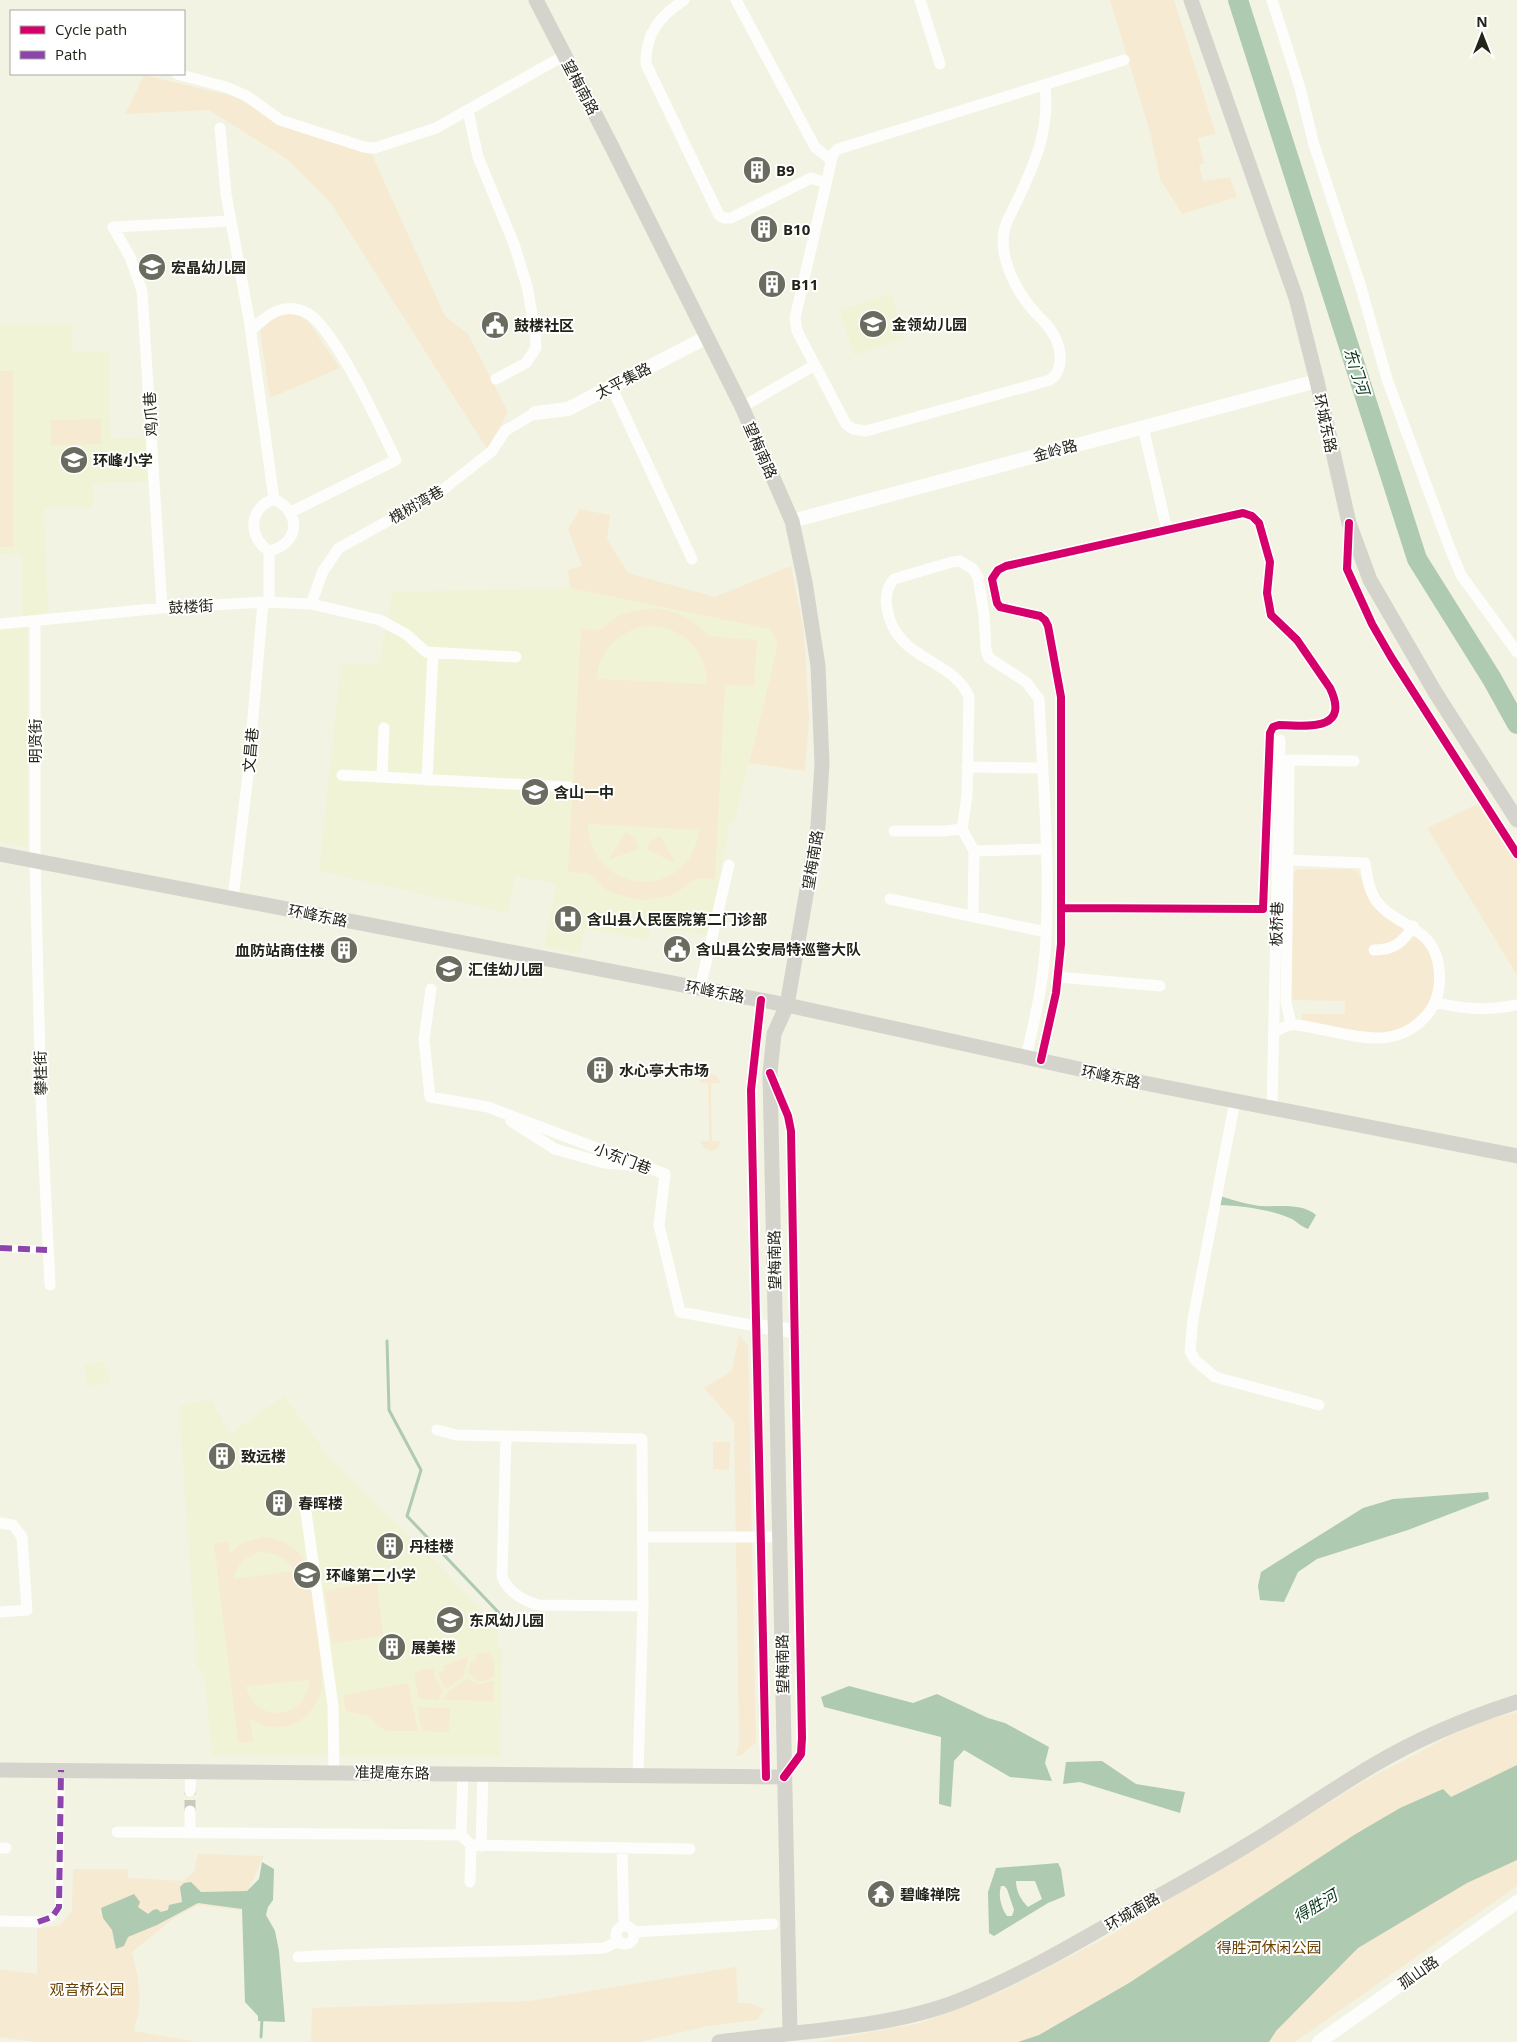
<svg xmlns="http://www.w3.org/2000/svg" width="1517" height="2042" font-family="'Open Sans','Noto Sans SC',sans-serif">
<style>
.built{fill:#f1f3d7}
.green{fill:#f7ead2;fill-rule:evenodd}
.water{fill:#aecab1;fill-rule:evenodd}
.lines{fill:none;stroke-linecap:round;stroke-linejoin:round}
.stream{stroke:#aecab1;stroke-width:3}
.river{stroke:#aecab1;stroke-width:20}
.minor-tunnel{stroke:#c9cabb;stroke-width:11;stroke-dasharray:11 5.5;stroke-linecap:butt}
.pedestrian{stroke:#fdfdfb;stroke-width:8}
.minor{stroke:#fdfdfb;stroke-width:11}
.tertiary{stroke:#fdfdfb;stroke-width:14}
.secondary{stroke:#d4d4cd;stroke-width:15}
.quiet{stroke:#8e44ad;stroke-width:6;stroke-dasharray:12 6;stroke-linecap:butt}
.cycleway-casing{stroke:#fff;stroke-width:11}
.cycleway{stroke:#d6006c;stroke-width:8}
.labels{text-anchor:middle;dominant-baseline:central;stroke-width:4;stroke-linejoin:round;paint-order:stroke}
.street-label{font-size:15px;fill:#232419;stroke:#fff}
.poi-label{font-size:15px;font-weight:bold;fill:#232419;stroke:#fff;text-anchor:start}
.park-label{font-size:15px;fill:#694101;stroke:#fff}
.water-label{font-size:16px;font-style:italic;fill:#0c3a1e;stroke:#fff}
</style>
<rect width="100%" height="100%" fill="#f2f3e3"/>
<path class="built" d="M891,294L905,339L854,355L840,310Z
M71,323L73,352L109,351L110,438L149,437V482L93,483V507L44,508L48,614L22,616V556L0,554V324Z
M570,588L770,629L778,644L734,823L730,822L708,936L651,926L648,940L585,928L580,954L544,947L556,884L515,876L508,913L319,871L341,665L379,663L393,592Z
M27,624V847L0,842V627Z
M104,1362L111,1382L87,1386L84,1365Z
M284,1396L329,1457L445,1571L498,1629V1648L502,1649L500,1757L212,1756L204,1673L197,1665L179,1406L211,1399L230,1434Z"/>
<path class="green" d="M1110,0H1174L1216,134L1198,138L1204,164L1199,165L1203,181L1230,177L1237,197L1182,214L1160,179L1150,132Z
M144,75L236,97L277,122L372,155L445,316L468,334L508,412L487,449L331,203L287,159L209,110L125,114Z
M286,314L298,315L308,321L340,368L270,398L260,331L275,316Z
M0,371H13V547H0Z
M101,419V444L51,445V420Z
M580,509L610,515L607,539L628,573L715,597L791,566L804,632L809,718L805,771L749,763L778,644L770,629L570,588L568,570L582,566L568,529Z
M655,608C678,612 694,619 709,636L757,640L754,686L725,685L715,879L696,878L678,892L666,897L640,900L615,894L604,888L587,873L568,872L581,629L600,630L618,616L630,612ZM645,626C681,625 706,648 707,684L597,679C598,651 619,632 645,626ZM588,824L699,830C690,902 592,898 588,824Z
M1482,802L1517,859V975L1427,828Z
M626,832L636,839L639,849L608,860Z
M661,836L675,863L646,849L651,840Z
M1298,869H1352L1359,873L1369,898L1413,931L1428,948L1436,974L1432,1001L1411,1026L1384,1035L1302,1023V1014H1345V1001L1293,1000L1290,997L1293,873Z
M710,1073L717,1076L720,1083H711L712,1141H721L718,1148L711,1151L704,1148L700,1141H709V1136L708,1083H699L702,1076Z
M739,1335L748,1345L756,1742L742,1755L736,1756L739,1741L734,1422L704,1388L732,1371Z
M713,1442H730L729,1470L713,1469Z
M263,1537C281,1539 295,1545 305,1561C314,1576 323,1667 322,1688C312,1723 283,1738 250,1719L253,1742L238,1743L214,1544L228,1542L230,1553L242,1543ZM259,1552C275,1552 286,1558 295,1571L233,1579C237,1565 245,1557 259,1552ZM309,1680C308,1719 255,1726 246,1686Z
M377,1582L383,1635L332,1644L325,1591Z
M488,1652L494,1659V1676L485,1681H478L468,1672L471,1662L476,1660V1655Z
M469,1656L463,1676L448,1688L444,1687L438,1673L444,1671L443,1666Z
M433,1668L436,1680L443,1691L438,1700L419,1699L414,1674L421,1670Z
M467,1679L479,1684L494,1681L493,1701L443,1700L448,1692Z
M408,1683L418,1731H385L368,1716L346,1711L343,1695Z
M417,1707L450,1708L449,1732L422,1731Z
M1517,1712V1886L1295,2042H817L920,2023L1003,1991L1113,1934L1366,1780L1473,1724Z
M198,1854L264,1856L239,1910L198,1905L174,1918L132,1952C140,1984 143,1999 134,2031L197,2042H37L0,2037V1969L37,1974V1928L60,1925L72,1911L73,1869H128V1878L183,1881L194,1872Z
M736,1967L738,2003H749L765,2009L757,2020L708,2026L640,2042H311L312,2008L529,2001Z"/>
<path class="water" d="M1220,1196C1229,1199 1253,1206 1262,1206C1279,1207 1302,1203 1316,1215L1308,1229C1302,1227 1297,1222 1292,1219C1269,1209 1243,1206 1219,1205Z
M1488,1492L1489,1499L1408,1530L1317,1559L1298,1572L1284,1602L1260,1600L1258,1586L1261,1572L1363,1508L1393,1499Z
M849,1686L913,1703L937,1694L988,1718L1005,1723L1049,1747L1045,1763L1052,1781L1010,1777L964,1750L954,1761L951,1807L939,1804L941,1737L824,1707L821,1697Z
M1102,1761L1136,1784L1185,1792L1180,1813L1080,1782L1063,1784L1066,1762Z
M1517,1765V1860L1467,1883L1358,1948L1276,2031L1269,2042H1018L1039,2035L1129,1983L1354,1835L1400,1808L1443,1789L1451,1797Z
M262,1862L274,1869L273,1900L268,1907L266,1915L275,1931L279,1951L285,2022L258,2021V2016L245,2002L242,1909L198,1903L157,1925L128,1937L124,1946L116,1949L112,1930L103,1918L101,1908L134,1894L140,1902L138,1907L148,1914L153,1910L157,1909L161,1912L168,1910L169,1905L182,1902L180,1887L184,1883L191,1882L201,1892L247,1891L259,1879Z
M1058,1863L1061,1869L1065,1896L1048,1903L994,1936L989,1933L988,1892L996,1868ZM1016,1881H1035L1042,1899L1028,1907C1021,1900 1016,1891 1016,1881ZM1001,1886H1004L1007,1889L1014,1910L1012,1916H1007C1001,1908 998,1896 1001,1886Z"/>
<g class="lines">
<path class="stream" d="M387,1341L389,1410L421,1470L407,1516L500,1614
M261,2037L262,2019"/>
<path class="river" d="M1238,0L1417,559L1492,679L1517,724"/>
<path class="minor-tunnel" d="M190,1811V1791"/>
<path class="pedestrian" d="M0,1248L47,1250
M38,1922L52,1917L59,1907L61,1770"/>
<path class="minor" d="M684,0C659,17 645,34 646,64L719,215L724,218H731L811,178L826,183
M736,0L815,147L831,160
M920,0L940,64
M1272,0L1300,88L1314,145L1360,284L1387,379L1449,546L1461,575L1517,652
M177,74L226,87L247,96L280,120L364,147L375,148L436,128L565,55
M1045,85C1051,139 1028,177 1006,224C996,251 1014,288 1032,309C1038,316 1045,322 1050,329C1061,344 1066,369 1050,380L866,431L853,429L846,424L797,331L795,318L833,154L838,149L1124,60
M468,111L478,157L514,244L527,286L535,331L536,348L526,363L496,379
M220,128L226,194L249,319L274,499
M251,331C266,315 284,301 307,313C335,328 381,429 396,460L291,512
M611,386L692,559
M742,407L815,365
M1143,427L1167,530
M1349,527L1347,569L1372,624L1391,657L1517,854
M269,551C247,536 249,508 274,499C302,512 300,544 269,551V602
M311,604L323,571L339,548L440,492L492,451L505,431L535,413
M162,608L142,291L130,257L113,227L231,221
M35,621V861L41,1099L50,1285
M0,624L162,608L263,602L311,604L380,620L406,634L426,652L516,657
M967,767L1042,768
M342,775L568,787
M382,777L384,728
M427,780L433,654
M894,831H945L962,829
M974,851L1046,849
M1288,860L1289,760L1354,761
M233,898L248,775L263,602
M890,899L1046,932
M973,916L974,851L962,829L967,796L969,697C953,658 895,661 887,608C885,597 887,587 894,579L952,562L960,561L973,569L978,577L984,615L986,650L989,658L1026,682L1039,699C1043,783 1051,869 1045,953C1042,989 1034,1023 1026,1057
M1374,950C1393,950 1403,943 1413,926
M1058,977L1160,986
M700,988L729,865
M431,989L424,1040L430,1097L488,1107L665,1174L659,1225L680,1312L756,1326
M761,1000L751,1090L766,1777
M1435,1002C1464,1010 1489,1011 1517,1005
M1274,1032C1279,1030 1286,1025 1291,1025C1298,1024 1307,1027 1314,1028C1353,1035 1393,1051 1424,1018C1437,1005 1441,987 1439,969C1435,925 1395,928 1375,899C1368,888 1367,875 1365,863L1288,860L1286,1002L1291,1024
M1041,1060L1056,993L1061,944V697L1048,626L1045,620L1040,616L1000,607L997,603L992,579L998,570L1006,566L1243,513L1252,516L1259,523L1270,562L1267,593L1271,615L1297,640L1330,688C1351,732 1306,726 1279,725L1273,727L1270,733L1263,909L1062,908
M772,1078L788,1116L791,1131L802,1738L801,1754L784,1777
M1235,1101L1193,1319L1190,1351L1195,1360L1215,1377L1319,1405
M1272,1109L1280,740
M511,1121L555,1149L604,1163L630,1165
M437,1430L456,1435L642,1439L643,1606L638,1774
M506,1436L502,1577C509,1592 523,1601 539,1605L643,1606
M306,1512L333,1706L334,1772
M0,1523L13,1525L22,1537L27,1610L0,1612
M642,1537H780
M190,1791L191,1772
M117,1832L461,1835L471,1845L690,1849
M190,1833V1811
M461,1835L463,1773
M481,1846L483,1773
M0,1848H6
M622,1848L624,1926
M470,1882L471,1845
M0,1921L38,1922
M616 1935a9 9 0 1 1 18 0a9 9 0 1 1-18 0Z
M633,1932L773,1924
M298,1957C400,1951 502,1953 604,1948L619,1941"/>
<path class="tertiary" d="M535,413L568,409L707,337
M792,521L1317,381
M756,1326L794,1331
M1319,2042L1517,1902"/>
<path class="secondary" d="M536,0L611,145L742,407L792,521L805,582L818,666L822,764L818,826L787,1005L774,1034L770,1073L790,2032
M1191,0L1296,298L1317,381L1349,523L1370,580L1435,692L1517,820
M0,854L787,1005L1134,1081L1517,1156
M0,1770L784,1777
M719,2042C796,2031 886,2029 958,2001C1018,1977 1075,1944 1130,1912C1170,1890 1210,1868 1249,1844C1290,1819 1330,1791 1372,1766C1417,1739 1467,1718 1517,1702"/>
<path class="quiet" d="M0,1248L47,1250
M38,1922L52,1917L59,1907L61,1770"/>
<defs>
<path id="cycleway" d="M1349,523L1347,569L1372,624L1391,657L1517,854
M761,1000L751,1090L766,1777
M1041,1060L1056,993L1061,944V697L1048,626L1045,620L1040,616L1000,607L997,603L992,579L998,570L1006,566L1243,513L1252,516L1259,523L1270,562L1267,593L1271,615L1297,640L1330,688C1351,732 1306,726 1279,725L1273,727L1270,733L1263,909L1062,908
M770,1073L788,1116L791,1131L802,1738L801,1754L784,1777"/>
</defs>
<use href="#cycleway" class="cycleway-casing"/>
<use href="#cycleway" class="cycleway"/>
</g>
<defs>
<symbol id="building-disc" viewBox="-11 -11 22 22"><circle r="9.5" fill="#6b6c60" stroke="#fff"/><path d="M-4-6H4V6H1V3H-1V6H-4ZM-2.5-4.3h1.7v1.8h-1.7ZM.8-4.3h1.7v1.8H.8ZM-2.5-1h1.7V.8h-1.7ZM.8-1h1.7V.8H.8Z" fill="#fff"/></symbol>
<symbol id="school-disc" viewBox="-11 -11 22 22"><circle r="9.5" fill="#6b6c60" stroke="#fff"/><path d="M0-5L7-2L0 1L-7-2ZM-4 1L0 2.5L4 1V4Q0 6-4 4Z" fill="#fff"/></symbol>
<symbol id="civic-disc" viewBox="-11 -11 22 22"><circle r="9.5" fill="#6b6c60" stroke="#fff"/><path d="M-.6-6.5H3V-4.5H.6V-3L4-1V1h2V6H-6V1h2V-1L-.6-3ZM-1.2 2.5V6h2.4V2.5Z" fill="#fff"/></symbol>
<symbol id="hospital-disc" viewBox="-11 -11 22 22"><circle r="9.5" fill="#6b6c60" stroke="#fff"/><path d="M-5-5h3v3.5h4V-5h3V5h-3V1.5h-4V5h-3Z" fill="#fff"/></symbol>
<symbol id="temple-disc" viewBox="-11 -11 22 22"><circle r="9.5" fill="#6b6c60" stroke="#fff"/><path d="M0-6L5-2H3V0L6.5 2.5H4V6H1.5V3h-3V6H-4V2.5H-6.5L-3 0V-2H-5Z" fill="#fff"/></symbol>
</defs>
<g fill-rule="evenodd">
<use href="#building-disc" x="741" y="154" width="32" height="32"/>
<use href="#building-disc" x="748" y="213" width="32" height="32"/>
<use href="#school-disc" x="136" y="251" width="32" height="32"/>
<use href="#building-disc" x="756" y="268" width="32" height="32"/>
<use href="#school-disc" x="857" y="308" width="32" height="32"/>
<use href="#civic-disc" x="479" y="309" width="32" height="32"/>
<use href="#school-disc" x="58" y="444" width="32" height="32"/>
<use href="#school-disc" x="519" y="776" width="32" height="32"/>
<use href="#hospital-disc" x="552" y="903" width="32" height="32"/>
<use href="#civic-disc" x="661" y="933" width="32" height="32"/>
<use href="#building-disc" x="328" y="934" width="32" height="32"/>
<use href="#school-disc" x="433" y="953" width="32" height="32"/>
<use href="#building-disc" x="584" y="1054" width="32" height="32"/>
<use href="#building-disc" x="206" y="1440" width="32" height="32"/>
<use href="#building-disc" x="263" y="1487" width="32" height="32"/>
<use href="#building-disc" x="374" y="1530" width="32" height="32"/>
<use href="#school-disc" x="291" y="1559" width="32" height="32"/>
<use href="#school-disc" x="434" y="1604" width="32" height="32"/>
<use href="#building-disc" x="376" y="1631" width="32" height="32"/>
<use href="#temple-disc" x="865" y="1878" width="32" height="32"/>
</g>
<g class="labels">
<g class="street-label">
<text transform="translate(581 87) rotate(62)">望梅南路</text>
<text transform="translate(623 380) rotate(-27)">太平集路</text>
<text transform="translate(150 414) rotate(-93)">鸡爪巷</text>
<text transform="translate(1326 423) rotate(78)">环城东路</text>
<text transform="translate(761 450) rotate(66)">望梅南路</text>
<text transform="translate(1055 450) rotate(-15)">金岭路</text>
<text transform="translate(416 504) rotate(-30)">槐树湾巷</text>
<text transform="translate(191 606) rotate(-3)">鼓楼街</text>
<text transform="translate(35 741) rotate(-90)">明贤街</text>
<text transform="translate(250 750) rotate(-85)">文昌巷</text>
<text transform="translate(812 860) rotate(-81)">望梅南路</text>
<text transform="translate(318 915) rotate(11)">环峰东路</text>
<text transform="translate(1276 924) rotate(-89)">板桥巷</text>
<text transform="translate(715 991) rotate(11)">环峰东路</text>
<text transform="translate(40 1073) rotate(-91)">攀桂街</text>
<text transform="translate(1111 1076) rotate(12)">环峰东路</text>
<text transform="translate(623 1158) rotate(21)">小东门巷</text>
<text transform="translate(774 1260) rotate(-91)">望梅南路</text>
<text transform="translate(782 1664) rotate(-91)">望梅南路</text>
<text transform="translate(392 1772) rotate(1)">准提庵东路</text>
<text transform="translate(1132 1911) rotate(-30)">环城南路</text>
<text transform="translate(1418 1972) rotate(-35)">孤山路</text>
</g>
<g class="poi-label">
<text x="776" y="170">B9</text>
<text x="783" y="229">B10</text>
<text x="171" y="267">宏晶幼儿园</text>
<text x="791" y="284">B11</text>
<text x="892" y="324">金领幼儿园</text>
<text x="514" y="325">鼓楼社区</text>
<text x="93" y="460">环峰小学</text>
<text x="554" y="792">含山一中</text>
<text x="587" y="919">含山县人民医院第二门诊部</text>
<text x="696" y="949">含山县公安局特巡警大队</text>
<text x="325" y="950" text-anchor="end">血防站商住楼</text>
<text x="468" y="969">汇佳幼儿园</text>
<text x="619" y="1070">水心亭大市场</text>
<text x="241" y="1456">致远楼</text>
<text x="298" y="1503">春晖楼</text>
<text x="409" y="1546">丹桂楼</text>
<text x="326" y="1575">环峰第二小学</text>
<text x="469" y="1620">东风幼儿园</text>
<text x="411" y="1647">展美楼</text>
<text x="900" y="1894">碧峰禅院</text>
</g>
<g class="park-label">
<text x="1269" y="1947">得胜河休闲公园</text>
<text x="87" y="1989">观音桥公园</text>
</g>
<g class="water-label">
<text transform="translate(1357 371) rotate(72)">东门河</text>
<text transform="translate(1315 1906) rotate(-31)">得胜河</text>
</g>
</g>
<rect x="10" y="10" width="175" height="65" fill="#ffffff" stroke="#a7a7a3"/>
<rect x="20" y="26" width="25" height="8" fill="#d6006c" stroke="#a7a7a3"/>
<text x="55" y="35" font-size="15" fill="#232419">Cycle path</text>
<rect x="20" y="51" width="25" height="8" fill="#8e44ad" stroke="#a7a7a3"/>
<text x="55" y="60" font-size="15" fill="#232419">Path</text>
<g transform="translate(1482 35)" stroke="#ffffff" stroke-width="4" paint-order="stroke">
<path d="M0-4L9 19L0 12L-9 19Z" fill="#232419"/>
<text y="-8" font-size="14" font-weight="bold" text-anchor="middle" fill="#232419">N</text>
</g>
</svg>
